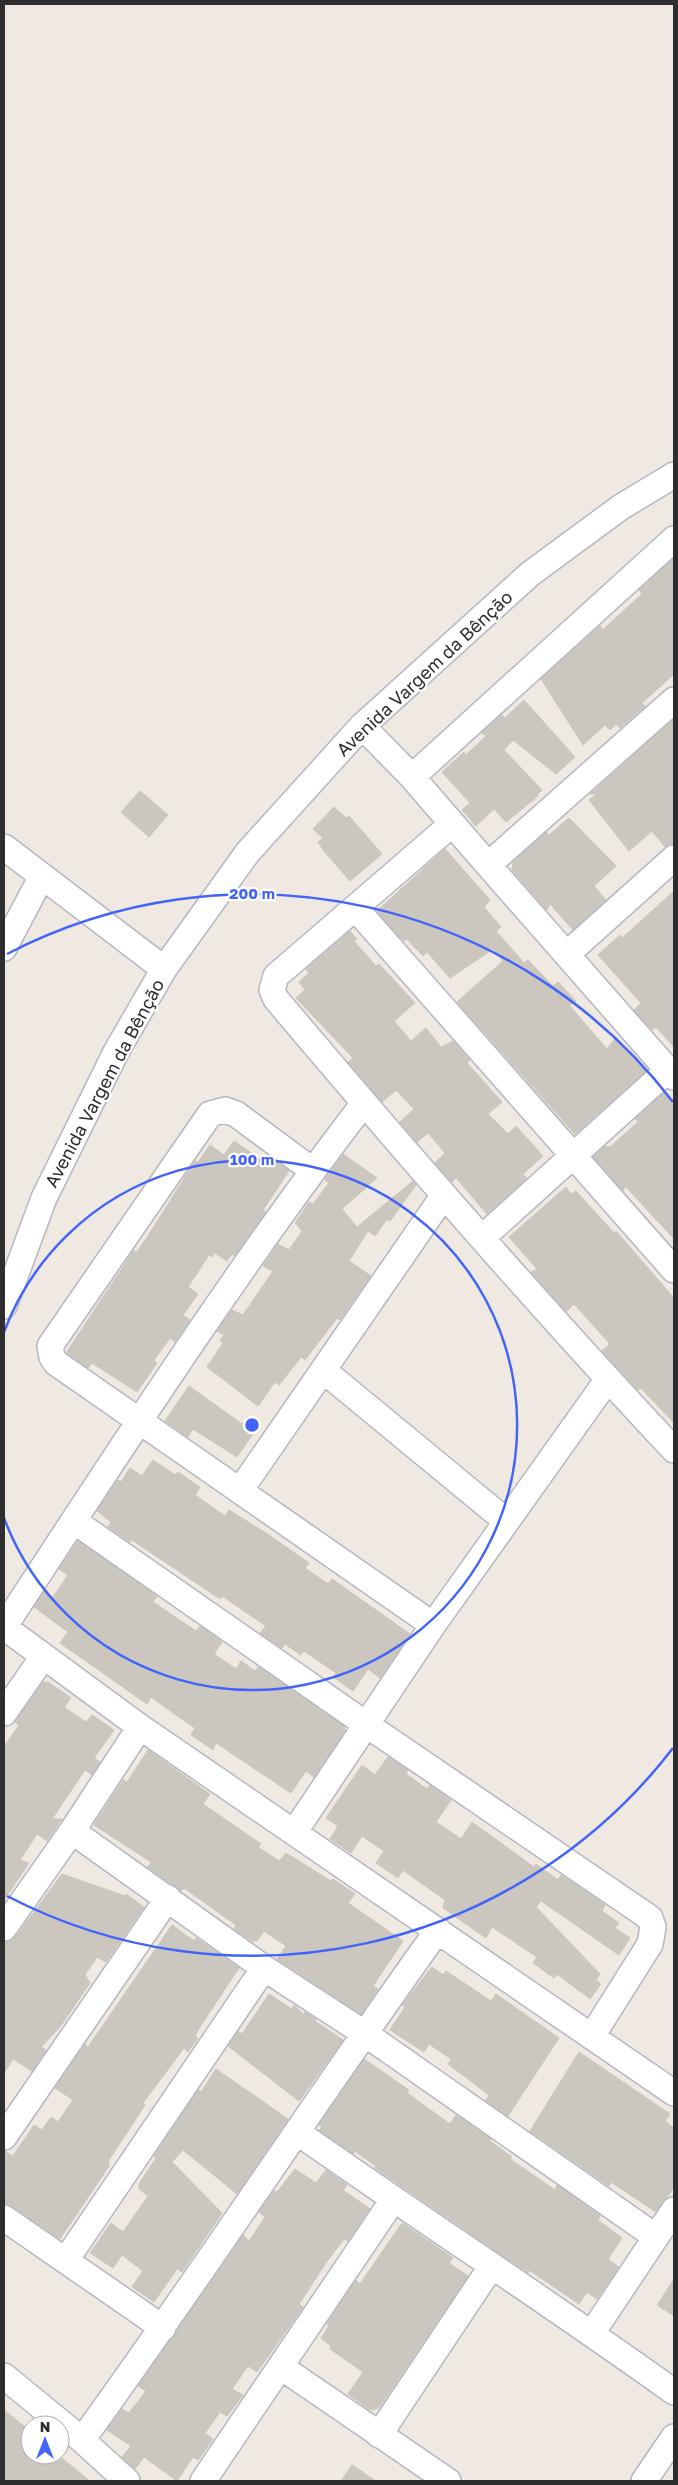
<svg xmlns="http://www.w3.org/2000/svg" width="678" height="2485" font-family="'Golos Text',sans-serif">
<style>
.building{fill:#cbc7bf;stroke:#cbc5ba}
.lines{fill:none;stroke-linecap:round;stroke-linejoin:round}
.minor-casing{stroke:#b4b7c1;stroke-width:28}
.minor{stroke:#fff;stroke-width:25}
.ring{fill:none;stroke:#4264fb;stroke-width:2.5}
.labels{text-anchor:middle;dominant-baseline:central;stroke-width:4.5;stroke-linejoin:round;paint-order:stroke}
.street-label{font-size:18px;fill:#2e2e2e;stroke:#fff}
.centre{fill:#4264fb;stroke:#fff;stroke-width:2.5}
.ring-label{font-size:15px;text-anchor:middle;font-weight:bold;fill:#4264fb;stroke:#fff;stroke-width:4.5;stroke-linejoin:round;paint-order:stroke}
</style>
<rect width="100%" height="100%" fill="#efe9e1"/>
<path class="building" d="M674,558V674L642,703L645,706L620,728L616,724L610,730L605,725L583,745L541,679L600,626L603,630L621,613L642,594L639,590Z
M524,700L575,757L556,774L513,740L504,750L542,790L537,795L538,796L506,822L494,809L476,826L462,810L470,803L442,772L464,752L466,755L486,736L482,733L502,715L505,718Z
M674,719V844L665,847L652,831L629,851L589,800L596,794H590Z
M140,791L168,815L149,837L121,812Z
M334,807L346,818L349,816L382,854L350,881L324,851L318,842L323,838L313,829Z
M569,818L616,866L594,886L606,900L573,930L550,904L547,910L512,870L513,862L546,832L549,835Z
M445,849L490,900L484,907L501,927L496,931L524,963L528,960L553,986L558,982L576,1001L569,1005L607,1049L616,1037L646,1071L575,1134L457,1002L503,961L493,949L450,978L427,952L423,956L407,939L405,941L398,936L377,911Z
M674,891V1047L656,1027L652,1030L634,1010L641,1003L598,955L620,935L622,938Z
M350,931L357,939L354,941L376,966L379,964L415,1003L394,1021L411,1041L426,1028L441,1047L453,1041L470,1060L467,1063L502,1102L488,1114L508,1134L516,1126L543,1156L523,1174L527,1178L487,1214L456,1178L452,1182L435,1163L445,1153L428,1133L417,1142L400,1122L414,1109L396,1090L382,1102L348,1062L353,1058L296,998L305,990L299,982L309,973L306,969Z
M664,1093L674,1105V1239L626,1187L623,1190L593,1157L605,1146L610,1147L638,1122L635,1119Z
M234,1141L263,1161L268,1156L289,1171L263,1210L266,1212L235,1256L232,1254L227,1261L215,1253L212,1257L209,1255L188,1287L198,1294L183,1315L190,1320L175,1342L170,1338L154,1360L157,1363L137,1392L92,1363L88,1368L66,1353L134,1250L136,1253L148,1236L195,1161L198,1162L210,1145L224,1155Z
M343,1154L377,1178L342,1209L357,1227L413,1181L416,1185L390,1221L387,1219L375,1236L368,1231L349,1261L371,1276L355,1298L340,1320L337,1318L305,1360L301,1357L279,1385L275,1382L258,1406L207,1367L223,1343L220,1341L224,1335L217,1331L232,1310L243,1315L273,1271L263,1266L278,1244L289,1250L302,1231L295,1223L309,1202L313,1204L329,1183L325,1180Z
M566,1187L571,1194L576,1191L614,1233L616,1231L674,1298V1423L641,1388L638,1390L602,1351L610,1344L574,1304L566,1312L533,1274L531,1272L537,1269L509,1237Z
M189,1386L242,1424L247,1417L259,1425L237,1457L193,1429L188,1437L165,1421Z
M153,1460L175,1475L178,1472L200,1487L195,1495L225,1516L229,1510L266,1533L309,1563L305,1568L328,1584L332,1579L410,1634L380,1678L368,1669L353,1691L333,1677L336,1673L304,1651L301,1655L285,1644L282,1648L260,1633L266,1626L222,1596L220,1599L132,1540L130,1542L108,1527L111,1522L97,1511L118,1480L121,1482L130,1468L142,1476Z
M78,1541L157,1596L153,1602L196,1631L200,1626L222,1642L214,1654L236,1669L241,1661L255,1671L258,1667L344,1726L345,1731L314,1777L306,1771L291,1793L216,1743L213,1750L191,1735L195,1728L173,1713L151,1697L147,1704L60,1643L68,1632L34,1607L44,1591L53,1597L68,1575L59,1569Z
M43,1682H48L71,1698L64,1707L86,1722L92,1715L114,1730L94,1758L100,1762L92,1775L85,1770L52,1819H62L47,1841L37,1834L20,1860L29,1863L4,1900V1747L19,1725L15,1722Z
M148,1750L210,1794L203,1804L261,1844L258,1847L279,1861L286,1853L331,1881L333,1879L355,1894L348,1903L403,1941L373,1986L378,1989L361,2014L277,1959L286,1946L264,1931L257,1941H252L234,1929L236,1925L215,1910L184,1888L181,1891L148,1867L151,1862L94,1825L123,1780L127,1782Z
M388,1757L408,1770L406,1774L427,1789L430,1785L451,1800L436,1822L461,1839L472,1822L534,1867L536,1864L558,1880L561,1875L605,1905L602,1911L619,1923L615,1928L630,1938L619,1955L541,1901L536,1907L600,1974L596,1980L601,1984L590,1999L557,1974L554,1978L533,1963L537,1957L492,1927L486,1938L466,1924L443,1908L445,1900L403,1870L398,1878L376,1863L384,1851L362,1836L351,1853L330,1839L338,1826L326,1818L362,1765L375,1775Z
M62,1874L125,1896L126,1894L144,1907L106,1962L97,1957L85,1975L90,1983L60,2027L41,2047L46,2050L32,2071L13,2059L4,2073V1942L16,1936Z
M172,1925L194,1941L196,1938L239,1968L200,2027L195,2036L198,2038L188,2052L184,2048L143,2103L145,2105L109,2160V2166L60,2239L12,2206L4,2204V2151L13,2156L34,2125L42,2130L51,2117L58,2122L73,2100L55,2088L85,2044L88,2047Z
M432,1967L443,1975L446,1971L491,2001L496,1994L559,2038L508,2116L486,2101L489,2095L448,2064L451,2059L429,2044L424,2052L390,2030L405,2007L402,2005Z
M269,1994L292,2009L294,2005L303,2014L305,2012L316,2019L315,2021L343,2040L299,2101L228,2046L238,2031L242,2034Z
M579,2052L670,2114L665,2121L674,2128V2187L656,2212L611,2182L609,2186L530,2131Z
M364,2059L409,2090L407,2093L450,2124L456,2115L491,2139L490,2141L512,2157L510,2159L555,2190L557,2185L600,2216L598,2220L622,2238L608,2259L619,2267L597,2299L587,2292L579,2304L529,2270L528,2273L375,2168L376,2166L355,2151L353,2154L319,2130L322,2127L319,2125Z
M216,2069L288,2119L237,2194L183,2150L172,2162L222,2213L182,2272L177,2269L154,2302L132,2287L143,2271L122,2255L113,2268L90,2253L111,2223L123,2232L148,2196L139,2189V2184L156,2158L154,2156L198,2090L201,2092Z
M295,2169L316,2183L326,2170L347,2185L343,2190L370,2209L348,2241L344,2239L328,2260L299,2304L303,2307L257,2372L248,2366L232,2389L243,2395L227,2416L220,2412L205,2433L213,2439L198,2460L193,2457L177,2481L144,2457L135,2469L122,2457L131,2446L107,2430L122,2409L129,2413L146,2391L138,2386L243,2235L249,2241L265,2217L259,2212L274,2191L277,2192Z
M402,2223L453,2258L449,2263L468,2276L379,2408L370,2410L348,2394L363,2372L330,2349L331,2346L321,2338L329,2326L327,2324L356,2280L360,2284Z
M674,2279V2316L657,2305Z
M4,2410L30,2431V2455H58L90,2481H4Z
M352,2465L376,2481H341Z"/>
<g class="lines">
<defs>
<path id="minor" d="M362,726L412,777L488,865L674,700
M412,777L674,539
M452,824L276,976L272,990L276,999C405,1152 537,1304 674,1450
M4,847L164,969
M488,865L674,1077
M356,909L674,1270
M4,948L42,876
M567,954L674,858
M312,1170L236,1114L225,1110L210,1114L50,1346L52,1357L56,1363L433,1625
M483,1237L668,1070
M4,1306L44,1198L116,1052L164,969L248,852L362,726L530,574L621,507L674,475
M323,1370L506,1521
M241,1489L444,1195
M74,1521L367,1725L650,1918L653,1927L650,1944L592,2036
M4,1627L140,1727L674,2093
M4,1627C120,1450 235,1271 364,1103
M4,1713L43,1657
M72,1831L264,1968L364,2033L656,2237
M295,1831L433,1625L608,1379
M4,1928L72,1831L140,1727
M297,2132C422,2220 550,2303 674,2392
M4,2137L168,1898
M4,2218L163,2328
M66,2260L264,1968
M592,2333L674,2210
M281,2367L448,2481
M4,2376L82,2440L127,2481
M379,2435L491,2267
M82,2440C204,2272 317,2098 438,1930
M203,2481L393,2200
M644,2481L674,2437"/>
</defs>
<use href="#minor" class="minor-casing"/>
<use href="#minor" class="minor"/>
</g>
<g class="ring">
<path d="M4 1332A265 265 0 1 1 4 1518"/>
<path d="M673 1748A531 531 0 0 1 7 1896M7 954A531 531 0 0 1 673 1102"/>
</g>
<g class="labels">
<g class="street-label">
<text transform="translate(424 673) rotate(-43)">Avenida Vargem da Bênção</text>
<text transform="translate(104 1083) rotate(-62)">Avenida Vargem da Bênção</text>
</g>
</g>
<circle cx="252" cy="1425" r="8" class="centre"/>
<g class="ring-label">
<text x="252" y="899">200 m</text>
<text x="252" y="1165">100 m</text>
</g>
<rect width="678" height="2485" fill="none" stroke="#2e2e2e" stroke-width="10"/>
<g transform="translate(45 2440)"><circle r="24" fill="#ffffff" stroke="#ababab"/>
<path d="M0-4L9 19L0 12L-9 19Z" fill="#4264fb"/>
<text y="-8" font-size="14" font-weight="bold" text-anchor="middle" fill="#2e2e2e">N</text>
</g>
</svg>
